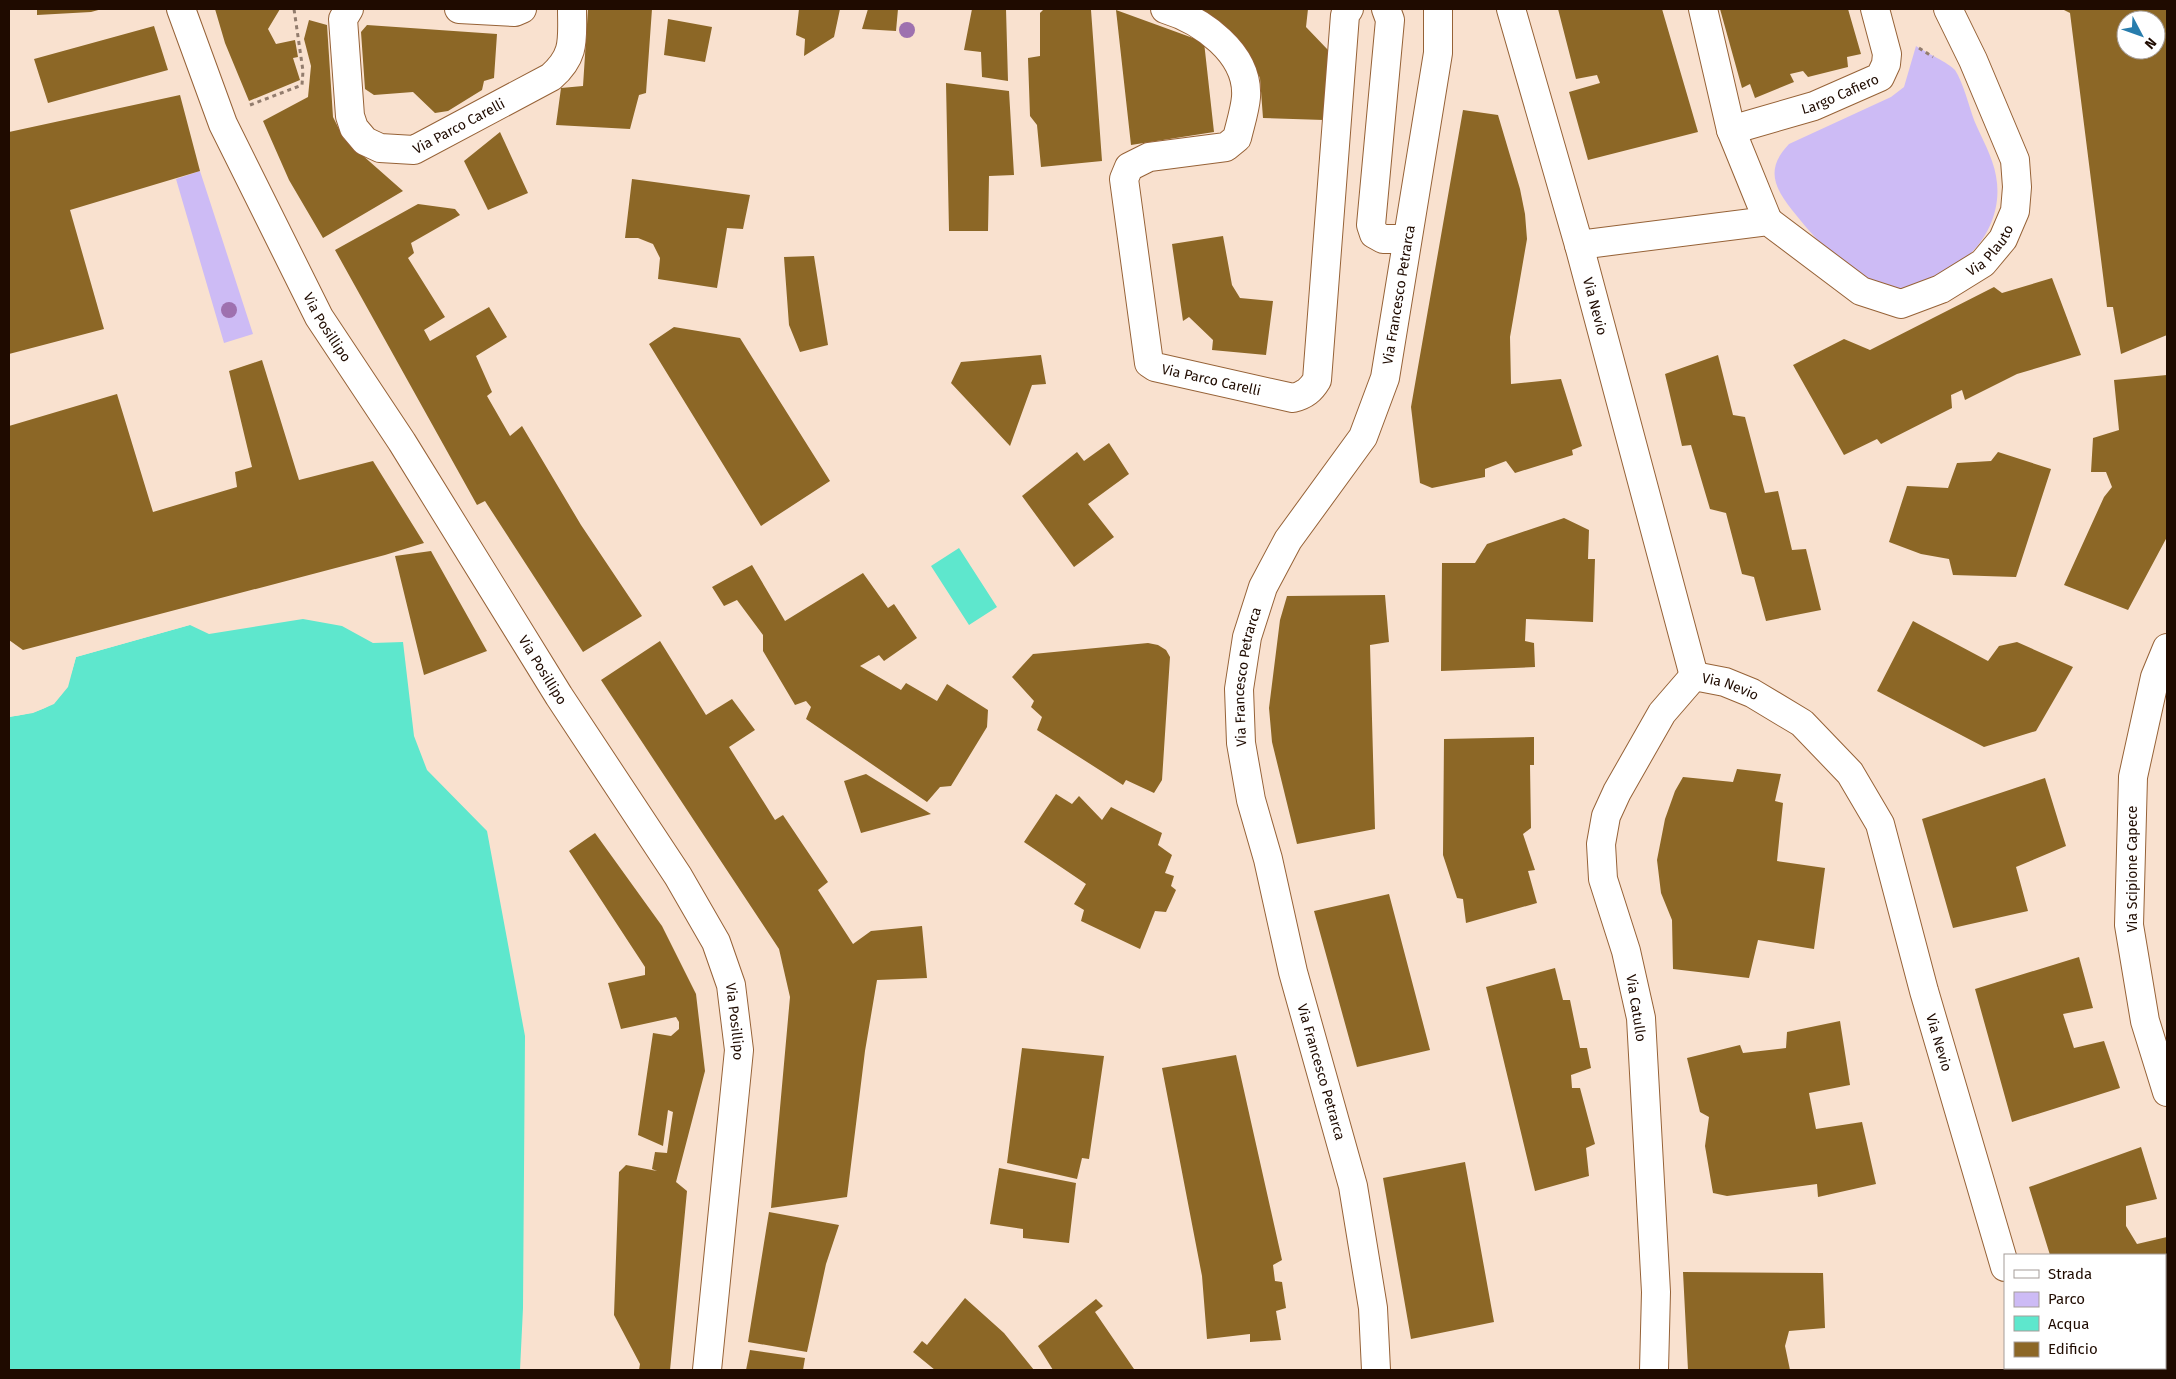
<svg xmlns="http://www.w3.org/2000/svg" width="2176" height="1379" font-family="'Fira Sans',sans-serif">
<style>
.green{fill:#cdbbf5}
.water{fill:#5ee7cd}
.pier{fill:#f9e1cf}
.building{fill:#8c6726;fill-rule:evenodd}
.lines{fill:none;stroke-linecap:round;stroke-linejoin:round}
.minor-casing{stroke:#966237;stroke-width:30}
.path{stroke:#927c6d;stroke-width:3;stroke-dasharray:4 4;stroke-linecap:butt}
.minor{stroke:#fff;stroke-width:28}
.tree{fill:#9e71af}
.labels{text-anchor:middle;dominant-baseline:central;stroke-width:4;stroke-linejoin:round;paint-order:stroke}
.street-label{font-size:14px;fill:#1f0b00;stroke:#fff}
</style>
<rect width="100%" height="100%" fill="#f9e1cf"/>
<path class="green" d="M1916,46C1925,52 1949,63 1955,70C1963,82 1969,106 1974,120C1981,137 1993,157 1996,176C2004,218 1978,257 1942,274C1930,280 1906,293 1892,292C1857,289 1813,236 1792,210C1773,186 1766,168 1789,144L1891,97L1904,87Z
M200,171L253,334L224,343L176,179Z"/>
<path class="water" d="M959,548L997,607L969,625L931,566Z
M303,619L342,626L373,643L403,642L414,736L427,770L487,831L525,1036L523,1308L520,1370H9V717C55,710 64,702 76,657L190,625L209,634Z"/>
<path class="pier" d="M189,623L193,624L76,657L68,687L54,704L33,713L9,717V714L32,711L53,702L66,685L75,655Z"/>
<path class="building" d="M37,9H102L91,12L37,15Z
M215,9H280L268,29L276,44L295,40L298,57L293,58L300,80L249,101L225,43Z
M588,9H652L646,93L639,95L630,129L556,125L561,88L583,86Z
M799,9H840L834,37L804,56L805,39L796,35Z
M868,9H898L896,31L862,29Z
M972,9H1006L1008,81L982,77L981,52L964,50Z
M1044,9L1091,10L1102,161L1041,167L1037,125L1030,116L1028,58L1040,56V13Z
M1197,9H1308L1306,27L1328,50L1324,120L1263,118L1260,78L1248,54L1217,22Z
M1558,9H1662L1698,132L1588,160L1569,92L1600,83L1597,75L1576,79Z
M1720,9H1848L1861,54L1847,57L1848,67L1808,77L1803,71L1790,74L1794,82L1755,98L1750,84L1742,88Z
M2062,9H2167V335L2121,354L2113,307H2107L2070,13ZM2126,20H2156V50H2126Z
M1116,10L1204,42L1214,132L1131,145Z
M668,19L712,27L705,62L664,55Z
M309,20L327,25L333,117L344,139L403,191L323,238L289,180L263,121L308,97L311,66L304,39Z
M367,25L497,34L494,78L484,81L482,90L448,111L435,113L413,92L374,95L365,89L361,32Z
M154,26L168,70L48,103L34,59Z
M946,83L1009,91L1014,175L989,176L988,231H949Z
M180,95L200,171L70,210L104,329L9,354V132Z
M1463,110L1498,115L1520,189L1525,214L1527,239L1510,337L1511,384L1561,379L1582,446L1572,450L1573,455L1515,473L1506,461L1485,469V477L1432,488L1420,483L1411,407Z
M500,132L528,193L488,210L464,161Z
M632,179L750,195L743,229L727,228L717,288L658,279L660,258L653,244L638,238H625Z
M418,204L455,209L460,215L411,243L414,253L408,258L445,317L424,330L430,341L489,307L507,337L476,356L492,392L487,396L510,436L522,426L581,525L642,616L583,652L485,501L477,505L335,250Z
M1223,236L1232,285L1240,298L1273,301L1266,355L1212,350L1213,340L1189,317L1183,321L1172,244Z
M814,256L828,345L800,352L789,325L784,257Z
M2052,278L2081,355L2017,374L1965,400L1962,390L1951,395L1952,408L1881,444L1877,439L1844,455L1793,365L1844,339L1870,350L1994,287L2002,293Z
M674,327L740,338L830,481L761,526L649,344Z
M1041,355L1046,384L1032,385L1010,446L951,383L961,362Z
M1718,355L1733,415L1745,417L1765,493L1778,491L1792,550L1806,549L1821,610L1766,621L1754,577L1742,574L1726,513L1710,509L1691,445L1682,446L1665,374Z
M262,360L299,480L373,461L424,543L385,555L23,650L9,640V426L117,394L153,512L237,487L235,472L252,467L229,371Z
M2167,375V537L2128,610L2064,585L2104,497L2112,487L2106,472H2091L2093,438L2119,430L2114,380Z
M1109,443L1129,474L1088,504L1114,537L1074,567L1022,496L1077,452L1084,461Z
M1998,452L2051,469L2016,577L1953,575L1949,559L1921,554L1889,542L1907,486L1948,488L1957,463L1991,461Z
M1564,518L1589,530L1588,559H1595L1593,622L1526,619L1525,641L1534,643L1535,667L1441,671L1442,563H1475L1487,544Z
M431,551L487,651L424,675L395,556Z
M752,565L785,621L863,573L888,608L894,604L917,638L884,661L879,655L860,666L901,690L906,683L937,701L947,684L988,710L987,727L951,786L940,787L927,802L806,719L811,707L806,701L795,705L763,651V635L737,600L724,606L712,587Z
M1385,595L1389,642L1370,645L1375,829L1297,844L1272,742L1269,708L1280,620L1287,596Z
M1913,621L1988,661L1999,646L2017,642L2073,667L2036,731L1984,747L1877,691Z
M660,641L706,715L732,699L755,730L729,747L775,820L783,815L828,882L818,890L853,944L871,931L922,926L927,978L877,980L865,1051L847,1197L771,1208L790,997L779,949L601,680Z
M1148,643L1158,645L1166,650L1170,657L1162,780L1154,793L1126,780L1123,785L1037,730L1042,717L1031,707L1034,701L1012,677L1033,654Z
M1534,737V765H1530L1531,828L1523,834L1535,870L1528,871L1537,903L1466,923L1463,899L1457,898L1443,855L1444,739Z
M1737,769L1781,774L1775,801L1783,803L1777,861L1825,868L1814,949L1758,940L1749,978L1673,969L1672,920L1661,893L1657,860L1665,819L1675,791L1683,777L1733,782Z
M866,774L931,814L861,833L844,781Z
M2045,778L2066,846L2016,867L2028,911L1953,928L1922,819Z
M1056,794L1072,804L1079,796L1102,820L1111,807L1162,833L1158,845L1172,855L1165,873L1174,876L1171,886L1176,890L1166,912L1155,911L1140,949L1081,921L1084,910L1074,904L1086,884L1024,842Z
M595,833L662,926L696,994L705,1071L676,1182L687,1191L670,1370H639L640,1364L614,1315L619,1172L626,1165L657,1171L652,1169L655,1152L667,1153L673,1112L668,1110L663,1146L638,1135L653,1033L671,1036L679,1029V1022L676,1017L621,1029L608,983L645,975V967L569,851Z
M1389,894L1430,1050L1357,1067L1314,911Z
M2079,957L2093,1008L2063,1014L2074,1048L2104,1041L2120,1088L2012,1122L1975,989Z
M1555,968L1563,1000H1570L1580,1048H1587L1591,1068L1571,1075L1572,1088H1580L1595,1144L1586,1148L1589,1176L1535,1191L1486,987Z
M1840,1021L1850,1085L1809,1093L1816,1129L1862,1122L1876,1184L1818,1197L1817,1184L1727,1196L1713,1193L1705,1146L1709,1117L1700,1112L1687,1058L1740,1045L1743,1053L1786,1048L1787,1032Z
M1022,1048L1104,1056L1089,1159L1082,1158L1077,1179L1007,1163Z
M1236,1055L1282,1260L1273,1265L1275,1281L1282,1282L1286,1308L1276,1311L1281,1340L1250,1342V1334L1207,1339L1202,1276L1162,1068Z
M2141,1147L2157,1199L2126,1206V1226L2137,1244L2167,1237V1290L2165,1291V1255H2050L2029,1187Z
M1465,1162L1494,1322L1411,1339L1383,1178Z
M999,1168L1076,1183L1069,1243L1023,1238V1229L990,1224Z
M769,1212L839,1225L826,1264L807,1352L748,1342Z
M1683,1272L1823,1273L1825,1328L1789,1331L1785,1346L1790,1370H1688Z
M965,1298L1004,1333L1034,1370H935L913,1352L922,1341L927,1345Z
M1096,1299L1103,1306L1095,1312L1134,1369L1053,1370L1038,1346Z
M750,1350L805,1358L803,1370H746Z
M2165,1361L2167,1370H2144V1368H2165Z"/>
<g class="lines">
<defs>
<g id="minor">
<path id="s1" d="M181,9L223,124L319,317L402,442L559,696L678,876L716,942L731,985L739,1050L707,1370"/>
<path id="s2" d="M349,9L343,19L350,116L354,128L365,141L380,148L414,150L551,77C576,55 572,39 572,9"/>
<path d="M459,9L515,12L522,9"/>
<path id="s3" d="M1165,9C1201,20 1249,53 1246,97C1245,110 1240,125 1237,138L1226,147L1149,157L1129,167L1124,179L1149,363L1155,367L1293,398C1305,395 1311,390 1317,380L1345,15L1349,9"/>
<path d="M1386,9L1390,20L1371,225L1374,234L1383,239H1406"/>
<path id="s4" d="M1511,9L1579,245L1694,676"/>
<path d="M1703,9L1731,130L1768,221"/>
<path id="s5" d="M1731,130L1814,106L1880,77L1886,64L1887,54L1875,9"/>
<path id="s6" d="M1579,245L1768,221L1861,291L1901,304L1941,289L1983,263L2003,239L2015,211L2017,187L2015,160L1973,60L1948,9"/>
<path d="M2167,648L2155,677L2133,777L2129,925L2145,1021L2167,1092"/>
<path id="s7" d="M1694,676L1725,682L1752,693L1802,723L1850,773L1880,824L1924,991L2005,1267"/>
<path d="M2034,1368L2035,1370"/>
<path id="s8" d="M1376,1370L1373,1308L1353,1186L1293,972L1268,859L1251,800L1241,743L1239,689L1247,637L1263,587L1288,540L1363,437L1385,378L1438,53V9"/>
<path d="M1654,1370L1656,1292L1641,1018L1626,951L1603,879L1601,844L1606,816L1617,792L1662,713L1694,676"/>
</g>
</defs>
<use href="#minor" class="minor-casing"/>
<path class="path" d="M1919,48L1933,57
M250,105L302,85L303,71L294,9"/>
<use href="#minor" class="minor"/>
</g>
<g class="tree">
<circle cx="907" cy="30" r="8"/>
<circle cx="229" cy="310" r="8"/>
</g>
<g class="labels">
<g class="street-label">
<text stroke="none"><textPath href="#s5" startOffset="115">Largo Cafiero</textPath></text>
<text stroke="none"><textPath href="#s2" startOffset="240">Via Parco Carelli</textPath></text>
<text stroke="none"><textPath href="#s6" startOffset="455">Via Plauto</textPath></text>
<text stroke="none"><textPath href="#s8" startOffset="1130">Via Francesco Petrarca</textPath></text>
<text stroke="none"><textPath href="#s4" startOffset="309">Via Nevio</textPath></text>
<text stroke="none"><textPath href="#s1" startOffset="351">Via Posillipo</textPath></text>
<text stroke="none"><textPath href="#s3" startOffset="548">Via Parco Carelli</textPath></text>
<text stroke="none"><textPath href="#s1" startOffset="756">Via Posillipo</textPath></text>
<text stroke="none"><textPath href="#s8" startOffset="710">Via Francesco Petrarca</textPath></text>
<text stroke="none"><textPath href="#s7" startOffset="38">Via Nevio</textPath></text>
<text transform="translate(2132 869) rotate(-90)">Via Scipione Capece</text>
<text transform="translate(1636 1008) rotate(81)">Via Catullo</text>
<text stroke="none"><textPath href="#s1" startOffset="1161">Via Posillipo</textPath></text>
<text stroke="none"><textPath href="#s7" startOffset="474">Via Nevio</textPath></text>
<text transform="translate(1321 1072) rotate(74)">Via Francesco Petrarca</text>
</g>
</g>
<rect width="2176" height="1379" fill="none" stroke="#1f0b00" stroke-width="20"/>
<rect x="2004" y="1254" width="162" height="115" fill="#ffffff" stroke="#a59d99"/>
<rect x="2014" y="1270" width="25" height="8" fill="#ffffff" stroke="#a59d99"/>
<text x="2048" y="1279" font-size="15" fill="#1f0b00">Strada</text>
<rect x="2014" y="1292" width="25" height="15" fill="#cdbbf5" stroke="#a59d99"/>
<text x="2048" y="1304" font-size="15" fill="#1f0b00">Parco</text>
<rect x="2014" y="1316" width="25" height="15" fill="#5ee7cd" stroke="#a59d99"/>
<text x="2048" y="1329" font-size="15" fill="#1f0b00">Acqua</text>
<rect x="2014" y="1342" width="25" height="15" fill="#8c6726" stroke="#a59d99"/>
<text x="2048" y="1354" font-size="15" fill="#1f0b00">Edificio</text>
<g transform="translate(2141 35) rotate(131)"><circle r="24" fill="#ffffff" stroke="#a59d99"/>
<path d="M0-4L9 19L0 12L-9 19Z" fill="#287dad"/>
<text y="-8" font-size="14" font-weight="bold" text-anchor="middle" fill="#1f0b00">N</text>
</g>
</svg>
